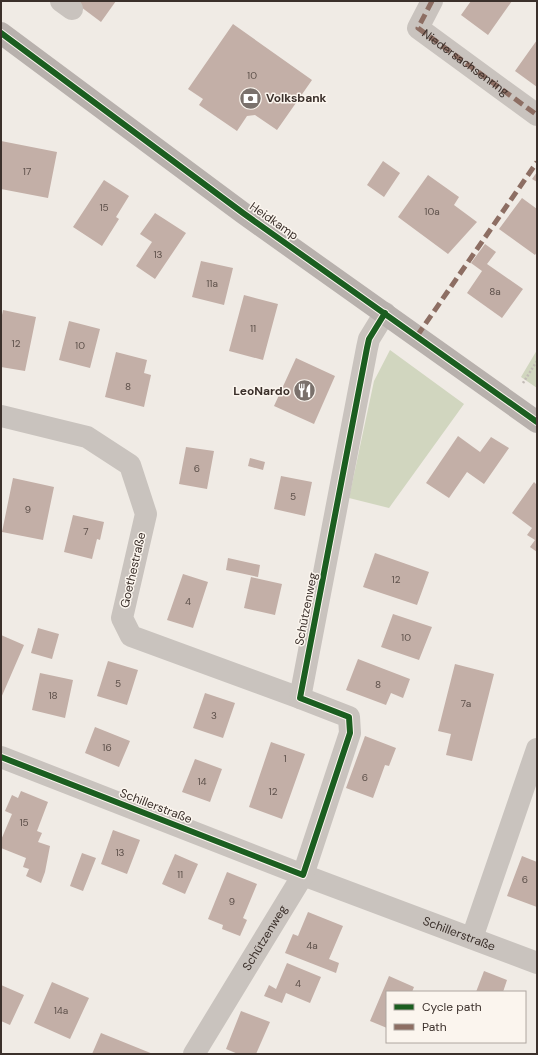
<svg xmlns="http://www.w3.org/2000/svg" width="538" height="1055" font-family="'DM Sans',sans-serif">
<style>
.green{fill:#d1d6bf}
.building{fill:#c3afa7}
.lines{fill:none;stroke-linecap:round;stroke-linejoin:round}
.path{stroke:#c2bbb6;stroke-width:2.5;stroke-dasharray:2 2;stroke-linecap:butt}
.minor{stroke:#c9c3be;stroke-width:22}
.major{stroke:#b8b1ad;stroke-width:22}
.quiet{stroke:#8d6e63;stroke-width:5;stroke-dasharray:10 5;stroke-linecap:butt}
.cycleway-casing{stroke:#fbf5ee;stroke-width:8}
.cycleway{stroke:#1b5e20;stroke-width:6}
.labels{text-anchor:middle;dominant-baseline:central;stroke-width:3;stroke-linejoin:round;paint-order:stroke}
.number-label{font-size:10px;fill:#5d504a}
.street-label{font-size:12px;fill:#3b302b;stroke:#fbf5ee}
.poi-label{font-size:12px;font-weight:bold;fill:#3b302b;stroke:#fbf5ee;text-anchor:start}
</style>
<rect width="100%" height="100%" fill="#f0ebe5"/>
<path class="green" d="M390,350L464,404L389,508L349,498L374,381Z
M537,350V388L521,377Z"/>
<path class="building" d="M73,1H116L101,22Z
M471,1H512L488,35L461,15Z
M233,24L312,80L277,130L255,115L247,116L237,131L199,105L203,99L188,89Z
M537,40V87L515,71Z
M1,141L57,152L48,198L1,189Z
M383,161L400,173L384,197L367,185Z
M537,172V182L532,179Z
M428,175L459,197L454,205L477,222L448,254L398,217Z
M104,180L129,196L116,217L119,219L102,246L73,227Z
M522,198L537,209V252L535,255L499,229Z
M155,213L186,233L155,279L136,266L152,242L140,234Z
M485,244L496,252L487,264L523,289L502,318L467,293L482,271L471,263Z
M201,261L233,268L224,305L192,297Z
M244,295L278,304L263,360L229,351Z
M3,310L36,317L25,371L1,367V320Z
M69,321L100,329L90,368L59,360Z
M116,352L147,360L144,373L151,375L144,407L105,397Z
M296,358L335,376L314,424L274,406Z
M458,436L480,452L491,437L509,448L484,484L467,472L449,498L426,483Z
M186,447L214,451L207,489L179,484Z
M250,458L265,462L263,470L248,466Z
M281,476L312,482L305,516L274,509Z
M13,478L54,487L43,540L2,532Z
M534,482L537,485V552L530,547L535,540L527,535L532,528L512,513Z
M73,515L104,522L100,540L97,539L92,559L64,552Z
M375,553L429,572L417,605L363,587Z
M228,558L260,565L258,577L226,570Z
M183,574L208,582L193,628L167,620Z
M251,577L282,584L275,615L244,608Z
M393,614L432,627L419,660L381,647Z
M38,628L59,634L52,659L31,653Z
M1,635L24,645L1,698Z
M358,659L410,679L403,698L391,693L386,705L346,690Z
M108,661L138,670L127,705L97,696Z
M455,664L494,674L472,761L446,755L451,734L438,731Z
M40,673L73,680L65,718L32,710Z
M205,693L235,703L223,738L193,728Z
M95,727L130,741L119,767L85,753Z
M365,736L396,748L389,766L385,765L373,798L346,788Z
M271,742L305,754L282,819L249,807Z
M195,759L222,769L210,802L182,792Z
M21,791L48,802L37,831L42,833L38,842L50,846L45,872L41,883L26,876L29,869L23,867L26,858L1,848V840L12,814L5,811L12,795L18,798Z
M113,830L140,840L127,874L101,864Z
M82,853L96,858L83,891L70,886Z
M175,854L198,864L185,894L162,884Z
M522,856L537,862V907L507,896Z
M227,872L257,884L243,918L247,920L240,936L222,929L223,925L208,919Z
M308,912L343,926L329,959L339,963L336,973L285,953L293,934L298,936Z
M287,963L321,977L310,1003L286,993L282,1003L264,996L269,985L276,989Z
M484,971L507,980L503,992H476Z
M389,976L414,987L412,992H387V1028L370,1021Z
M52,982L89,998L70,1039L34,1023Z
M1,985L24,995L10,1025L1,1021Z
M241,1011L270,1022L256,1054H238L226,1049Z
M101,1033L153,1054H92Z"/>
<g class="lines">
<path class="path" d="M523,383L537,361"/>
<g class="minor">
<path d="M61,1L72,9"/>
<path id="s1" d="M432,1L418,28L537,115"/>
<path d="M1,416L87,437L130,465L146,514L122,618L131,636L300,698"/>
<path id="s2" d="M1,757L303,875L537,963"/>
<path d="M472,938L537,749"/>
<path id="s3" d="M194,1054L303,875L350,733L349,717L300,698L367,348L369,339L385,313"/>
</g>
<path class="major" d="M1,33L243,213L537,422"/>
<path class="quiet" d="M432,1L418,28L537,115
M417,336L537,162"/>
<defs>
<path id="cycleway" d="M1,33L243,213L537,422
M1,757L303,875L350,733L349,717L300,698L367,348L369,339L385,313"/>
</defs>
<use href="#cycleway" class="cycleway-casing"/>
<use href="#cycleway" class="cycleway"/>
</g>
<defs>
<symbol id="bank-disc" viewBox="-11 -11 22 22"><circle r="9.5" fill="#7a716c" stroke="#fbf5ee"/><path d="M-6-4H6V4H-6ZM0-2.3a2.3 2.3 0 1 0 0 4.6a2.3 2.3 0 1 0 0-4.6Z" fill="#fff"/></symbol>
<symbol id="restaurant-disc" viewBox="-11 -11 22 22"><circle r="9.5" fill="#7a716c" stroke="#fbf5ee"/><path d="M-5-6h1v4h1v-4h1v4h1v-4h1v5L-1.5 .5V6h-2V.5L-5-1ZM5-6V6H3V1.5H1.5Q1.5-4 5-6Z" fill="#fff"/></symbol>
</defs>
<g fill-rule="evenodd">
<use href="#bank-disc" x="238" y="86" width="25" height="25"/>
<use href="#restaurant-disc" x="292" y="378" width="25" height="25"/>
</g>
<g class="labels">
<g class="number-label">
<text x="252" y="75">10</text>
<text x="27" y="171">17</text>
<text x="104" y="207">15</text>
<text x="432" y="211">10a</text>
<text x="158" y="254">13</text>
<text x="212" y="283">11a</text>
<text x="495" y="291">8a</text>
<text x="253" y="328">11</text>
<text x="16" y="343">12</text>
<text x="80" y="345">10</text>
<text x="128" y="386">8</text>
<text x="197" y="468">6</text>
<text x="293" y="496">5</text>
<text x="28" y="509">9</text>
<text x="86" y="531">7</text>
<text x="396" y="579">12</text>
<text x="188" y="601">4</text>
<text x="406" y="637">10</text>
<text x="118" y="683">5</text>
<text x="378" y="684">8</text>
<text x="53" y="695">18</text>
<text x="466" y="703">7a</text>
<text x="214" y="715">3</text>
<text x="107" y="747">16</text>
<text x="285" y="758">1</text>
<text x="365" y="777">6</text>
<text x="202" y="781">14</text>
<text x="273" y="791">12</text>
<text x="24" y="822">15</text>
<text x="120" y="852">13</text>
<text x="180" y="874">11</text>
<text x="525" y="879">6</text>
<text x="232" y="901">9</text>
<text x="312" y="945">4a</text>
<text x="298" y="983">4</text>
<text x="61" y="1010">14a</text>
</g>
<g class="street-label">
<text stroke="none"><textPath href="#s1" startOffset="89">Niedersachsenring</textPath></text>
<text transform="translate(274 221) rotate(35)">Heidkamp</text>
<text transform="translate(133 570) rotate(-77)">Goethestraße</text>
<text transform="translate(306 609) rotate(-79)">Schützenweg</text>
<text transform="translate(156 806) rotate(21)">Schillerstraße</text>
<text stroke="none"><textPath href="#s2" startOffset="491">Schillerstraße</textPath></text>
<text stroke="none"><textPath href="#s3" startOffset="136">Schützenweg</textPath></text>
</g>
<g class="poi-label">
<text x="266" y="98">Volksbank</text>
<text x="290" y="391" text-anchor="end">LeoNardo</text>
</g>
</g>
<rect width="538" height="1055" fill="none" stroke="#3b302b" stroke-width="4"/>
<rect x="386" y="991" width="140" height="52" fill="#fbf5ee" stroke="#aea6a0"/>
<rect x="394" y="1004" width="20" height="6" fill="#1b5e20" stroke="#aea6a0"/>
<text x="422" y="1011" font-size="12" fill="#3b302b">Cycle path</text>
<rect x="394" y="1024" width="20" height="6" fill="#8d6e63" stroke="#aea6a0"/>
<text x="422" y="1031" font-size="12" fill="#3b302b">Path</text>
</svg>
